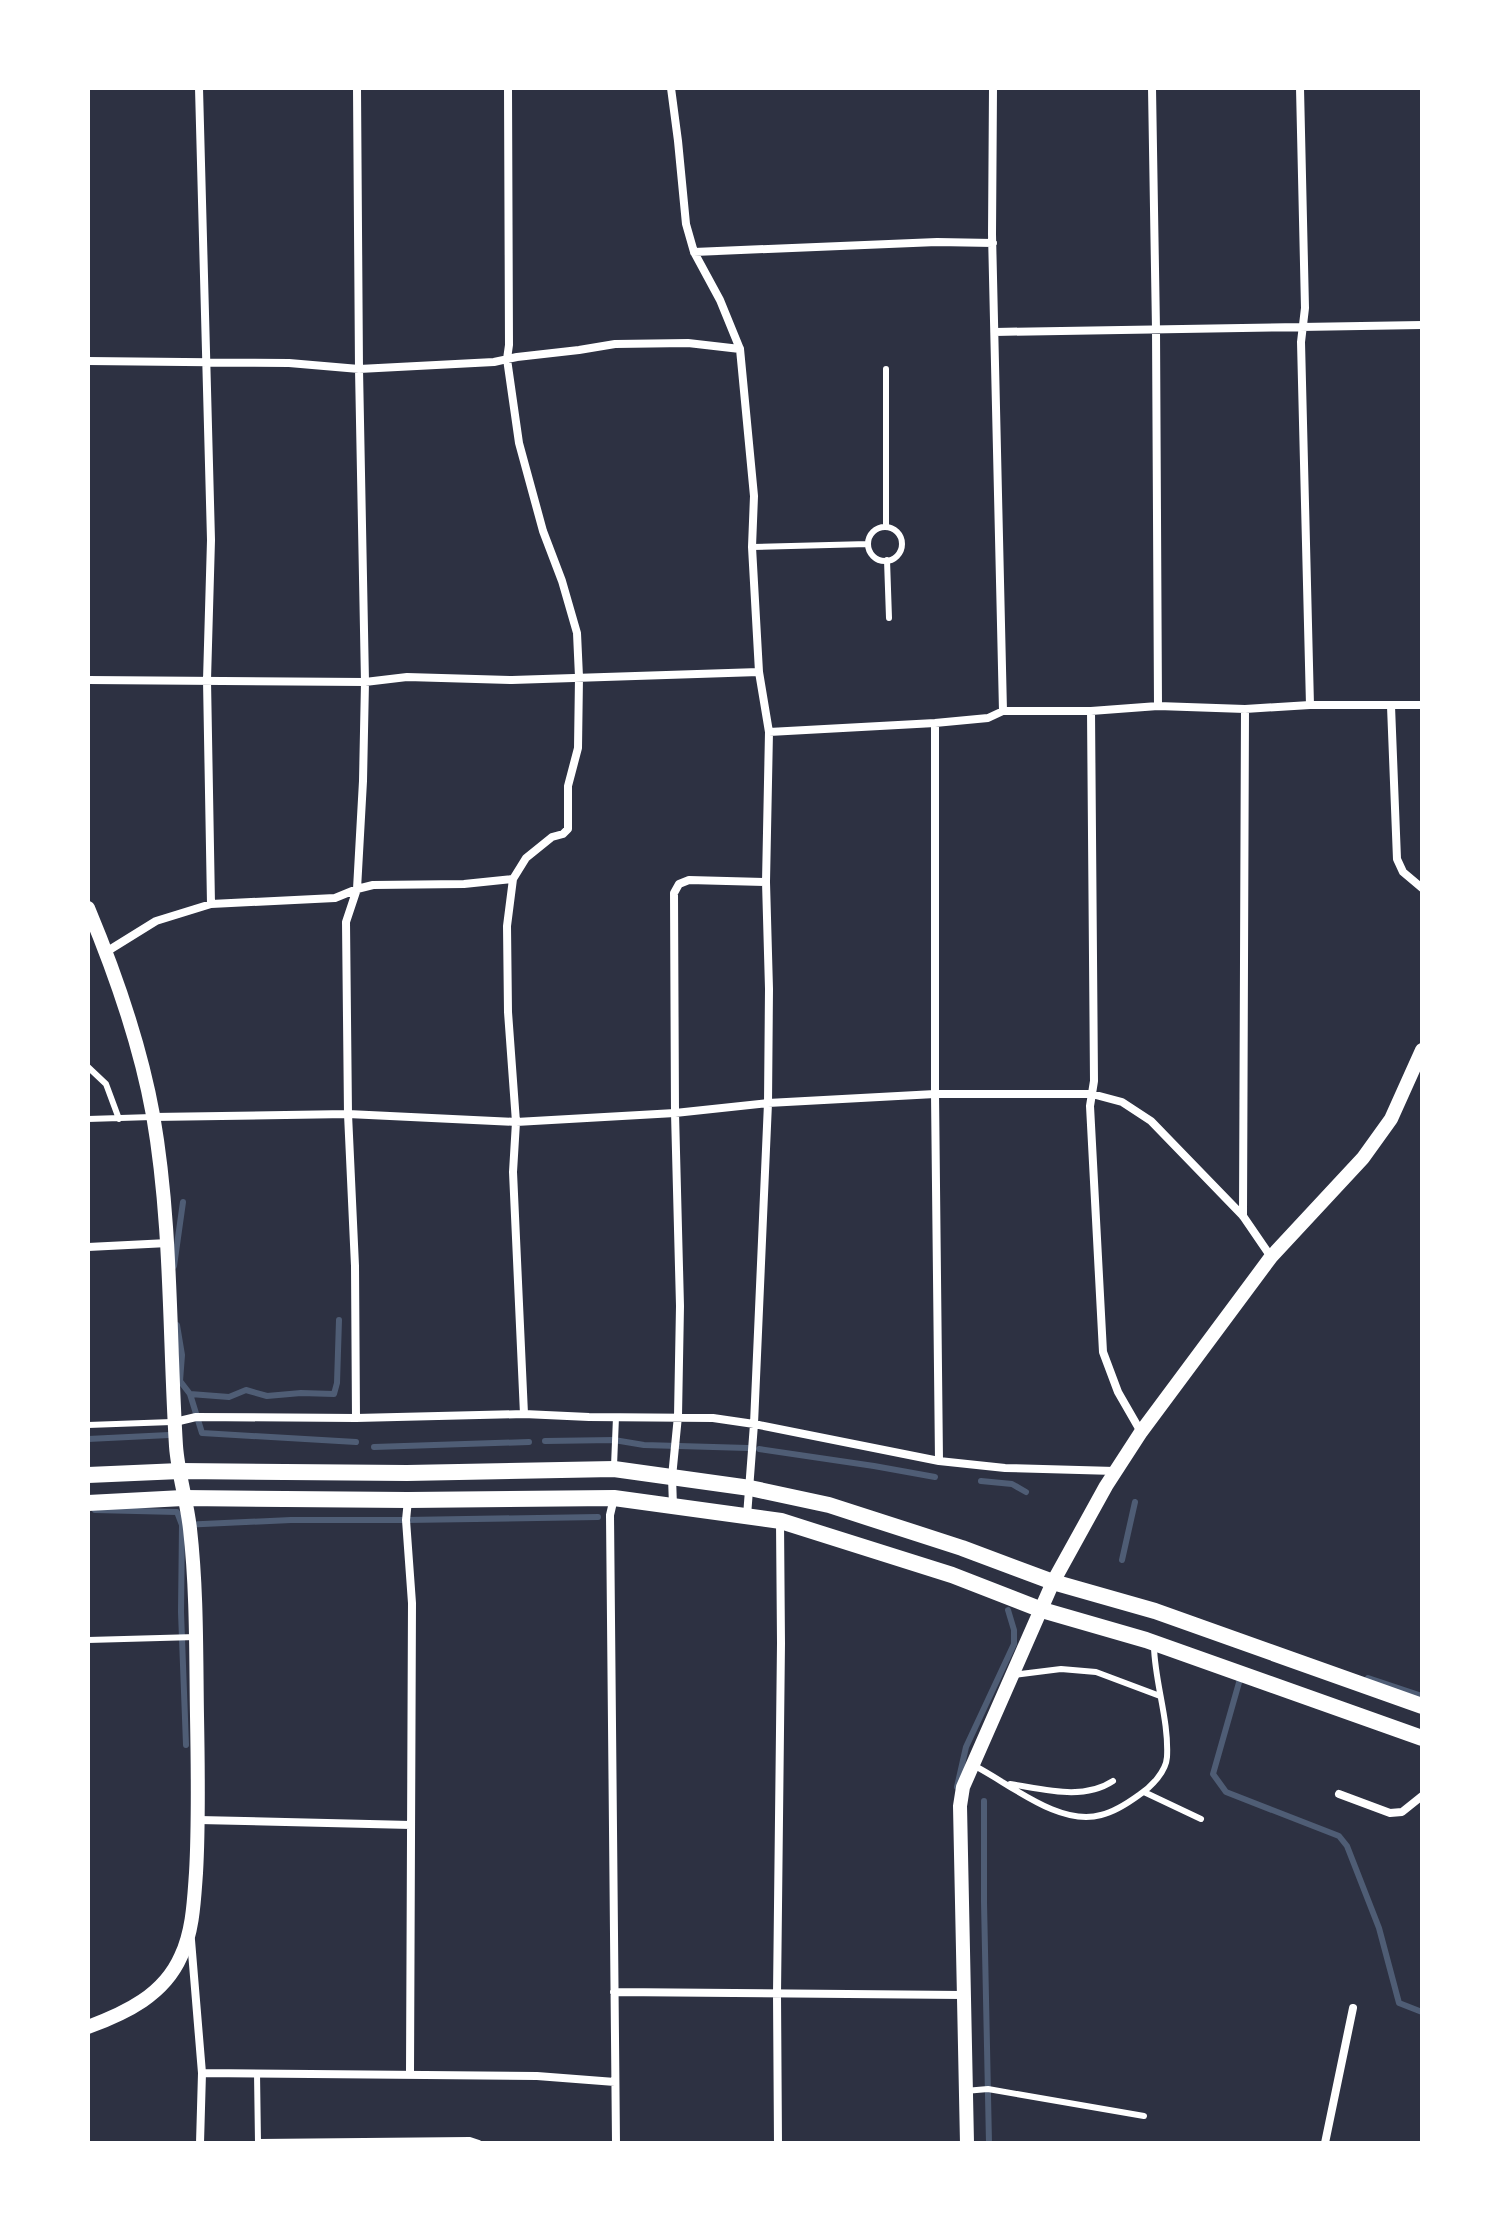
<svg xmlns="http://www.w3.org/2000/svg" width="1510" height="2231" font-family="Inter,sans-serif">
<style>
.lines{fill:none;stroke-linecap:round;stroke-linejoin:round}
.stream{stroke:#4f5d75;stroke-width:6}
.service{stroke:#fff;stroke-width:6}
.minor{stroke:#fff;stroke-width:8}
.tertiary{stroke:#fff;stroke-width:14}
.secondary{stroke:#fff;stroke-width:16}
</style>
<rect width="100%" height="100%" fill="#2d3142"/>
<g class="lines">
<path class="stream" d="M174,1266L183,1202
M177,1325L182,1355L180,1381L190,1394L202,1433L356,1442
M190,1394L229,1397L246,1390L267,1396L301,1393L334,1394L337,1383L339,1320
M88,1439L169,1435
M545,1441L614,1440L644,1445L748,1448
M374,1447L529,1442
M759,1449L874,1466L935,1477
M981,1481L1012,1484L1026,1492
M95,1510L177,1512L182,1525L291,1520H406L598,1517
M182,1525L181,1612L186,1745
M1122,1560L1135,1502
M1368,1678L1422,1696
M1240,1679L1213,1774L1226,1792L1339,1836L1347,1846L1379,1928L1399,2003L1422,2012
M957,1787L966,1747L1014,1644V1630L1008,1610
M984,1801V1902L989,2143"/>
<path class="service" d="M886,369V527
M868 544a17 17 0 1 1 34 0a17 17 0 1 1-34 0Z
M752,547L868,544
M887,560L889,618
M88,1067L106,1084L119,1119
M88,1119L152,1117
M88,1425L172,1422
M614,1466L616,1417
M88,1640L196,1637
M1013,1675L1061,1669L1096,1672L1160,1696
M973,1765C1009,1783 1059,1827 1101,1815C1114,1812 1128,1803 1139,1795C1151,1787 1166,1772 1167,1757C1169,1720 1155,1683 1154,1647
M1010,1784C1043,1789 1083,1801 1113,1781
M1144,1792L1201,1819
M257,2073L258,2143
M965,2091L988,2089L1144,2116
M258,2142L470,2140L479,2143"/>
<path class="minor" d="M199,88L211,540L207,680L211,904
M508,88L509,345L507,359L519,443L543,531L562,581L577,633L579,677L578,748L568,786V829L563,834L552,837L526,858L513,879L507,926L508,1012L516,1122L513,1172L524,1414
M671,88L678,141L686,224L694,252L720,300L740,349L754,496L752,547L759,672L769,732L766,882L769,989L768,1103L754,1424L747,1516
M993,88L992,234L1003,711
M1152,88L1156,329L1158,706
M1300,88L1305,308L1301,342L1310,705
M694,252L937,242L993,243
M995,332L1422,325
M88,361L289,363L359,369L494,362L517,357L579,350L615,344L688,343L740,349
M88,680L365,682L407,677L512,680L759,672
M1391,706L1397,859L1403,872L1422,888
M1091,711L1094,1081L1090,1106L1103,1352L1118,1392L1141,1432
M935,723V1094L939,1461
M769,732L935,723L988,718L1003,711H1091L1158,706L1245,709L1310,705H1422
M106,952L156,921L211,904L335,898L357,889L373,885L464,884L513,879
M153,1117L348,1114L516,1122L675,1113L768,1103L935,1094H1092L1122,1102L1151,1121L1243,1216L1271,1257
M1243,1216L1245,709
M88,1247L168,1243
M356,1418L355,1266L348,1114L346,922L357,889L363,781L365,682L359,369L357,88
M175,1422L196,1417L356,1418L524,1414L589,1417L713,1418L754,1424L939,1461L1005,1468L1115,1471
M614,1498L610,1515L616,2143
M408,1500L406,1520L412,1603L410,2074
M673,1506L672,1477L678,1416L680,1306L675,1113L674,893L679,884L689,880L766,882
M1339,1794L1390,1813L1402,1812L1422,1796
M199,1820L411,1825
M191,1940L202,2073L200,2143
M614,1992L963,1995
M202,2073L537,2076L615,2082
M778,2143L777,1994L781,1643L780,1522
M1325,2143L1353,2008"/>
<path class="tertiary" d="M88,908C116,975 140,1043 153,1115C172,1224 169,1335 176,1446C178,1474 187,1501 190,1529C197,1591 196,1654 197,1716C198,1769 199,1821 196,1873C194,1900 193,1931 181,1956C164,1995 126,2013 88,2027
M967,2143L960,1806L963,1787L1053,1582L1106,1486L1141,1432L1271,1257L1363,1158L1391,1119L1422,1050"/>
<path class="secondary" d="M88,1475L180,1471L407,1473L614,1469L750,1488L829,1505L962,1548L1053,1582L1155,1611L1422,1706
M88,1503L183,1498L408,1500L614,1498L781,1521L952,1575L1042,1610L1146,1640L1422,1738"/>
</g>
<rect width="1510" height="2231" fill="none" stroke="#ffffff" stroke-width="180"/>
</svg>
